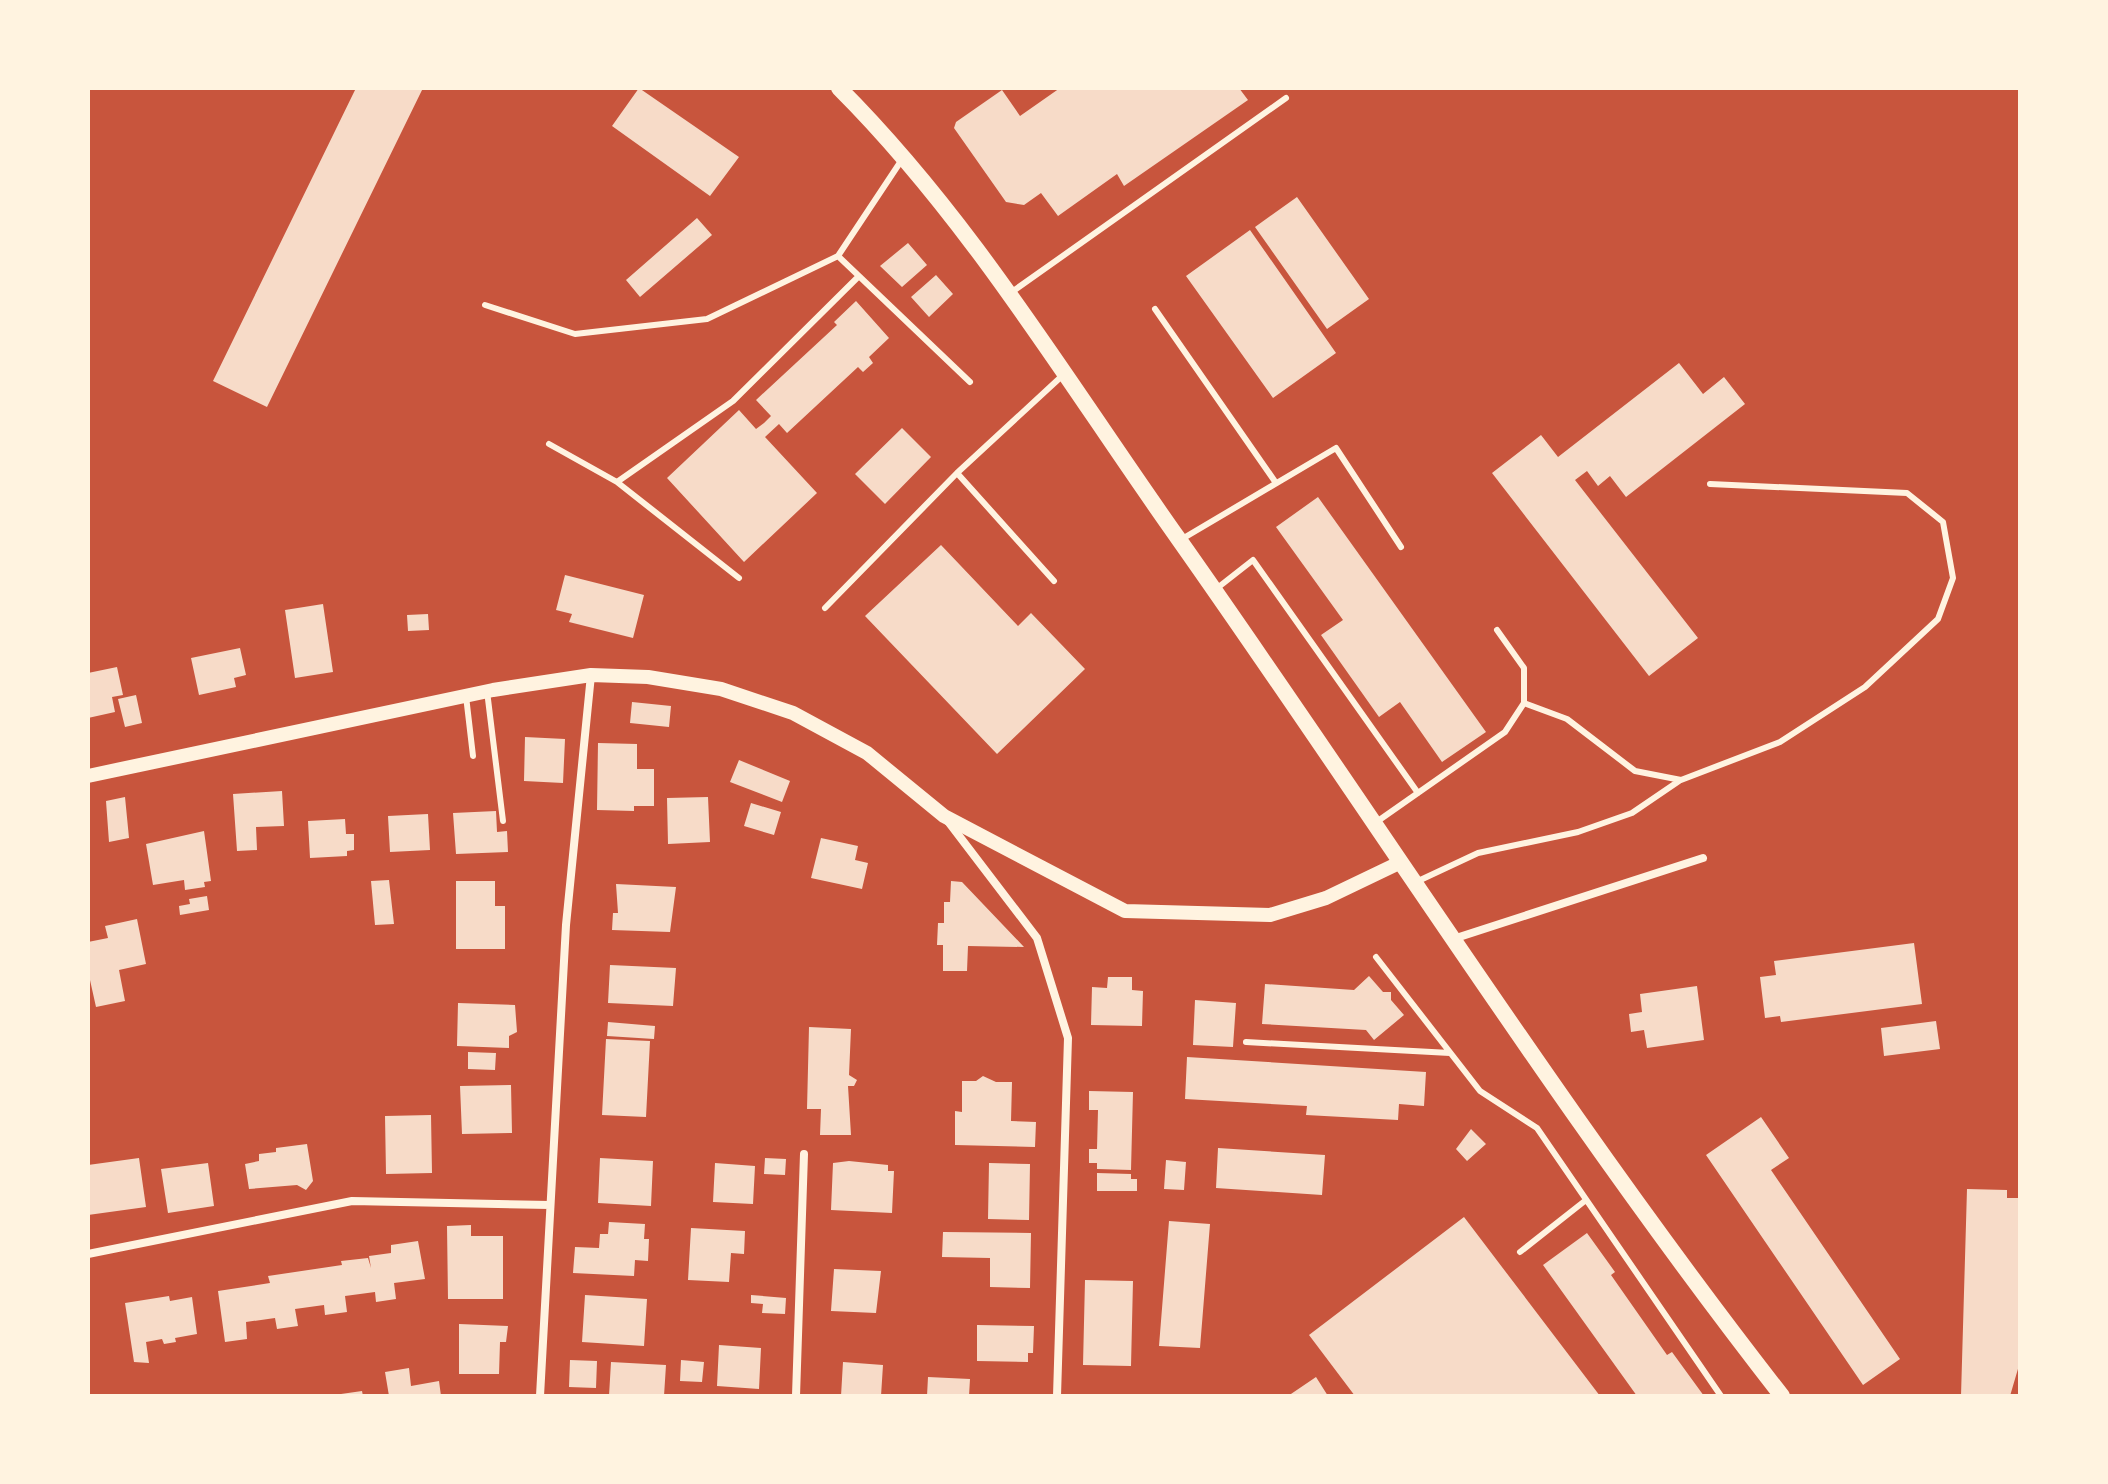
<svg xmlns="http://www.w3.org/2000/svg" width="2108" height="1484" font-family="'Varela Round',sans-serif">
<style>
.building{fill:#f7dbc8}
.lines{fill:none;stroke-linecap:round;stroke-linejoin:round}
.service{stroke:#fff3e0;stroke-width:6}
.minor{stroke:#fff3e0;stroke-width:8}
.tertiary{stroke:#fff3e0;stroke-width:14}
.secondary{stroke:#fff3e0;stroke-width:16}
</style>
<rect width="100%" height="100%" fill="#c8553d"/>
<path class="building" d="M356,88H423L267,407L213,381Z
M639,88L739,157L710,196L612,126Z
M1060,88H1239L1248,100L1124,186L1117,174L1058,216L1041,193L1024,205L1006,202L954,128L956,122L1002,90L1020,116Z
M1297,197L1369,299L1327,329L1255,227Z
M697,218L712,235L640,297L626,280Z
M1250,230L1336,353L1273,398L1186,276Z
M908,243L927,265L902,287L880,266Z
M936,275L953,294L929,317L911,297Z
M856,301L889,338L869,357L873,363L863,372L858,367L787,433L779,424L765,437L817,493L744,562L667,478L739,410L756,429L764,423L771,416L756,400L837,325L834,322Z
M1679,363L1703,394L1724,377L1745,404L1626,497L1610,476L1598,486L1587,471L1575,480L1698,638L1649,676L1492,473L1541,435L1558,457Z
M902,428L931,457L885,504L855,474Z
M1318,497L1486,732L1442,762L1400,702L1379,717L1321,635L1343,620L1276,527Z
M941,545L1018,626L1031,613L1085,669L997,754L865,616Z
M565,575L644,595L633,638L569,622L572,614L556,610Z
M323,604L333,672L295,678L285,610Z
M428,614L429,630L408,631L407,615Z
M240,648L246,675L234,678L236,687L199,695L191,658Z
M117,667L123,695L112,697L115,712L88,718V673Z
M136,695L142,723L125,727L118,699Z
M632,702L671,706L669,727L630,723Z
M525,737L565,739L563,783L524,781Z
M598,743L637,744V769H654V806H634V811L597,810Z
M739,760L790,781L782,802L730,782Z
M282,791L284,826L256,827L257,850L237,851L233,794Z
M125,797L129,838L109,842L106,801Z
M708,797L710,842L668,844L667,798Z
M751,803L781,812L774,835L744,826Z
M496,811L497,832L507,831L508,852L456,854L453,813Z
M428,814L430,850L390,852L388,816Z
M345,819L346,834H354V850L347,851V856L310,858L308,821Z
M204,831L211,881L204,882L205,887L185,890L184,880L153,885L146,844Z
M821,838L858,846L855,860L868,863L862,889L811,878Z
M389,880L394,924L375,925L371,881Z
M456,881H495V906H505V949H456Z
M951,881L962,882L1024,947L968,946L967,971H943V945H937L938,923H944V902H950Z
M616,884L676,887L670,932L612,930L613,913H618Z
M207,896L209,910L180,915L179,906L190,904L189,899Z
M137,919L146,964L119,970L125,1001L96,1007L88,971V942L108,938L105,926Z
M1914,943L1922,1004L1781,1022L1780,1016L1765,1018L1760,977L1776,975L1774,961Z
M610,965L676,968L673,1006L608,1003Z
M1369,976L1383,992H1391V1000L1404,1015L1374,1040L1366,1030L1262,1024L1265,984L1354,990Z
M1108,977H1132V990L1143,991L1142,1026L1091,1025L1092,987L1107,988Z
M1697,986L1704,1040L1647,1048L1644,1030L1631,1032L1629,1014L1642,1012L1640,994Z
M1195,1000L1236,1003L1233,1047L1193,1045Z
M458,1003L515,1005L517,1032L509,1036V1048L457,1046Z
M1936,1021L1940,1049L1884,1056L1881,1028Z
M608,1022L655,1026L654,1039L607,1036Z
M809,1027L851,1029L849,1075L857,1080L854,1086H848L851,1135H820L821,1109H807Z
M606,1039L650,1041L646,1117L602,1115Z
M468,1052L496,1053L495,1070L468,1069Z
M1187,1057L1426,1072L1424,1106L1399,1104L1398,1120L1306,1115L1307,1106L1185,1099Z
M983,1076L996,1082H1012L1011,1121L1036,1122L1035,1147L955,1145V1111L962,1112V1081H976Z
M511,1085L512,1133L462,1134L460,1086Z
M1089,1091L1133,1092L1131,1170L1097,1169V1163H1089V1149H1097L1098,1110H1089Z
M431,1115L432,1173L386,1174L385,1116Z
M1761,1117L1789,1158L1771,1170L1900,1359L1863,1385L1706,1155Z
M1471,1129L1486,1144L1467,1161L1456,1149Z
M307,1144L313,1181L306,1190L297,1185L249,1189L245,1164L259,1161V1154L276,1152V1148Z
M1218,1148L1325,1155L1322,1195L1216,1188Z
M139,1158L146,1207L88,1215V1165Z
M600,1158L653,1161L651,1206L598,1203Z
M765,1158L786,1159L785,1175L764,1174Z
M1166,1160L1186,1162L1184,1190L1164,1189Z
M849,1161L888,1165V1171H894L892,1213L831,1210L833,1163Z
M208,1163L214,1206L168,1213L161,1169Z
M715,1163L755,1166L753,1204L713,1202Z
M989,1163L1030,1164L1029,1220L988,1219Z
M1097,1173L1131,1174V1179H1137V1191H1097Z
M1967,1189L2007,1190V1198H2020V1362L2010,1396H1961Z
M1464,1217L1600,1396H1355L1309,1335Z
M1169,1221L1210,1224L1200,1348L1159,1346Z
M609,1222L645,1224L644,1239H649L648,1261L635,1260L634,1276L573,1273L575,1247L599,1248L600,1234H608Z
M471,1225V1236H503V1299H448L447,1226Z
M691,1228L745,1231L744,1254L731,1253L729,1282L688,1280Z
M943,1232L1031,1233L1030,1288L990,1287V1258L942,1257Z
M1587,1233L1615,1272L1611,1275L1667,1355L1672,1352L1704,1396H1637L1543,1265Z
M418,1241L425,1279L394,1283L396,1299L376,1302L375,1292L345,1296L347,1312L325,1315L324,1305L295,1309L298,1326L277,1329L275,1318L246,1322L247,1339L225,1342L218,1291L270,1283L268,1276L342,1265L341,1261L368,1258L371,1268L369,1256L391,1253V1245Z
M834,1269L881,1271L876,1313L831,1311Z
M1085,1280L1133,1281L1131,1366L1083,1365Z
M585,1295L647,1299L644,1346L582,1342Z
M751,1295L786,1298L785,1314L762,1313L763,1304L751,1303Z
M169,1296L170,1301L192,1297L197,1334L175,1338L176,1342L164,1344L162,1339L146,1342L149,1363L134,1362L125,1303Z
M459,1324L508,1326L506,1342H500L499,1374H459Z
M977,1325L1034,1326L1033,1353H1028V1362L977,1361Z
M719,1345L761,1348L759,1389L717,1386Z
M570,1360L597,1361L596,1388L569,1387Z
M681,1360L704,1362L702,1382L680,1381Z
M611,1362L666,1365L664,1396H609Z
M843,1362L883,1365L881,1396H841Z
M409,1368L411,1386L439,1381L441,1396H389L385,1372Z
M928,1377L970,1379L969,1396H927Z
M1316,1377L1328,1396H1288Z
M362,1391L363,1396H341V1394Z"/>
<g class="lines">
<path class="service" d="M838,256L970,382
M1009,294L1286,98
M485,305L575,334L707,319L838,256L901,161
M1155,309L1276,483
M549,444L617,482L733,401L859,276
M957,473L1054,581
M617,482L739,578
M1182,539L1336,448L1401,547
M1216,589L1253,560L1418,793
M825,608L957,473L1062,376
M487,691L503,821
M466,696L473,756
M1524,703L1567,719L1635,771L1681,780L1780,742L1865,687L1938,619L1953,578L1943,522L1907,493L1710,484
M1375,823L1505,732L1524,703V668L1497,630
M1416,882L1478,853L1578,832L1632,813L1679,781
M1376,957L1480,1091L1537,1128L1721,1396
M1246,1042L1450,1053
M1520,1252L1586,1200"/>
<path class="minor" d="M947,820L1037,938L1068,1038L1057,1396
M1453,939L1703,858
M88,1254L352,1201L550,1205
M540,1396L566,925L591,675
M796,1396L804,1154"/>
<path class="tertiary" d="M88,776L493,690L591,675L648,677L721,689L793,713L867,753L944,816L1125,911L1270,915L1326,898L1399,863"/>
<path class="secondary" d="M839,88C973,222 1071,388 1180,541C1381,826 1567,1121 1782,1396"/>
</g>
<rect width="2108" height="1484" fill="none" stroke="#fff3e0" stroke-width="180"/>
</svg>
